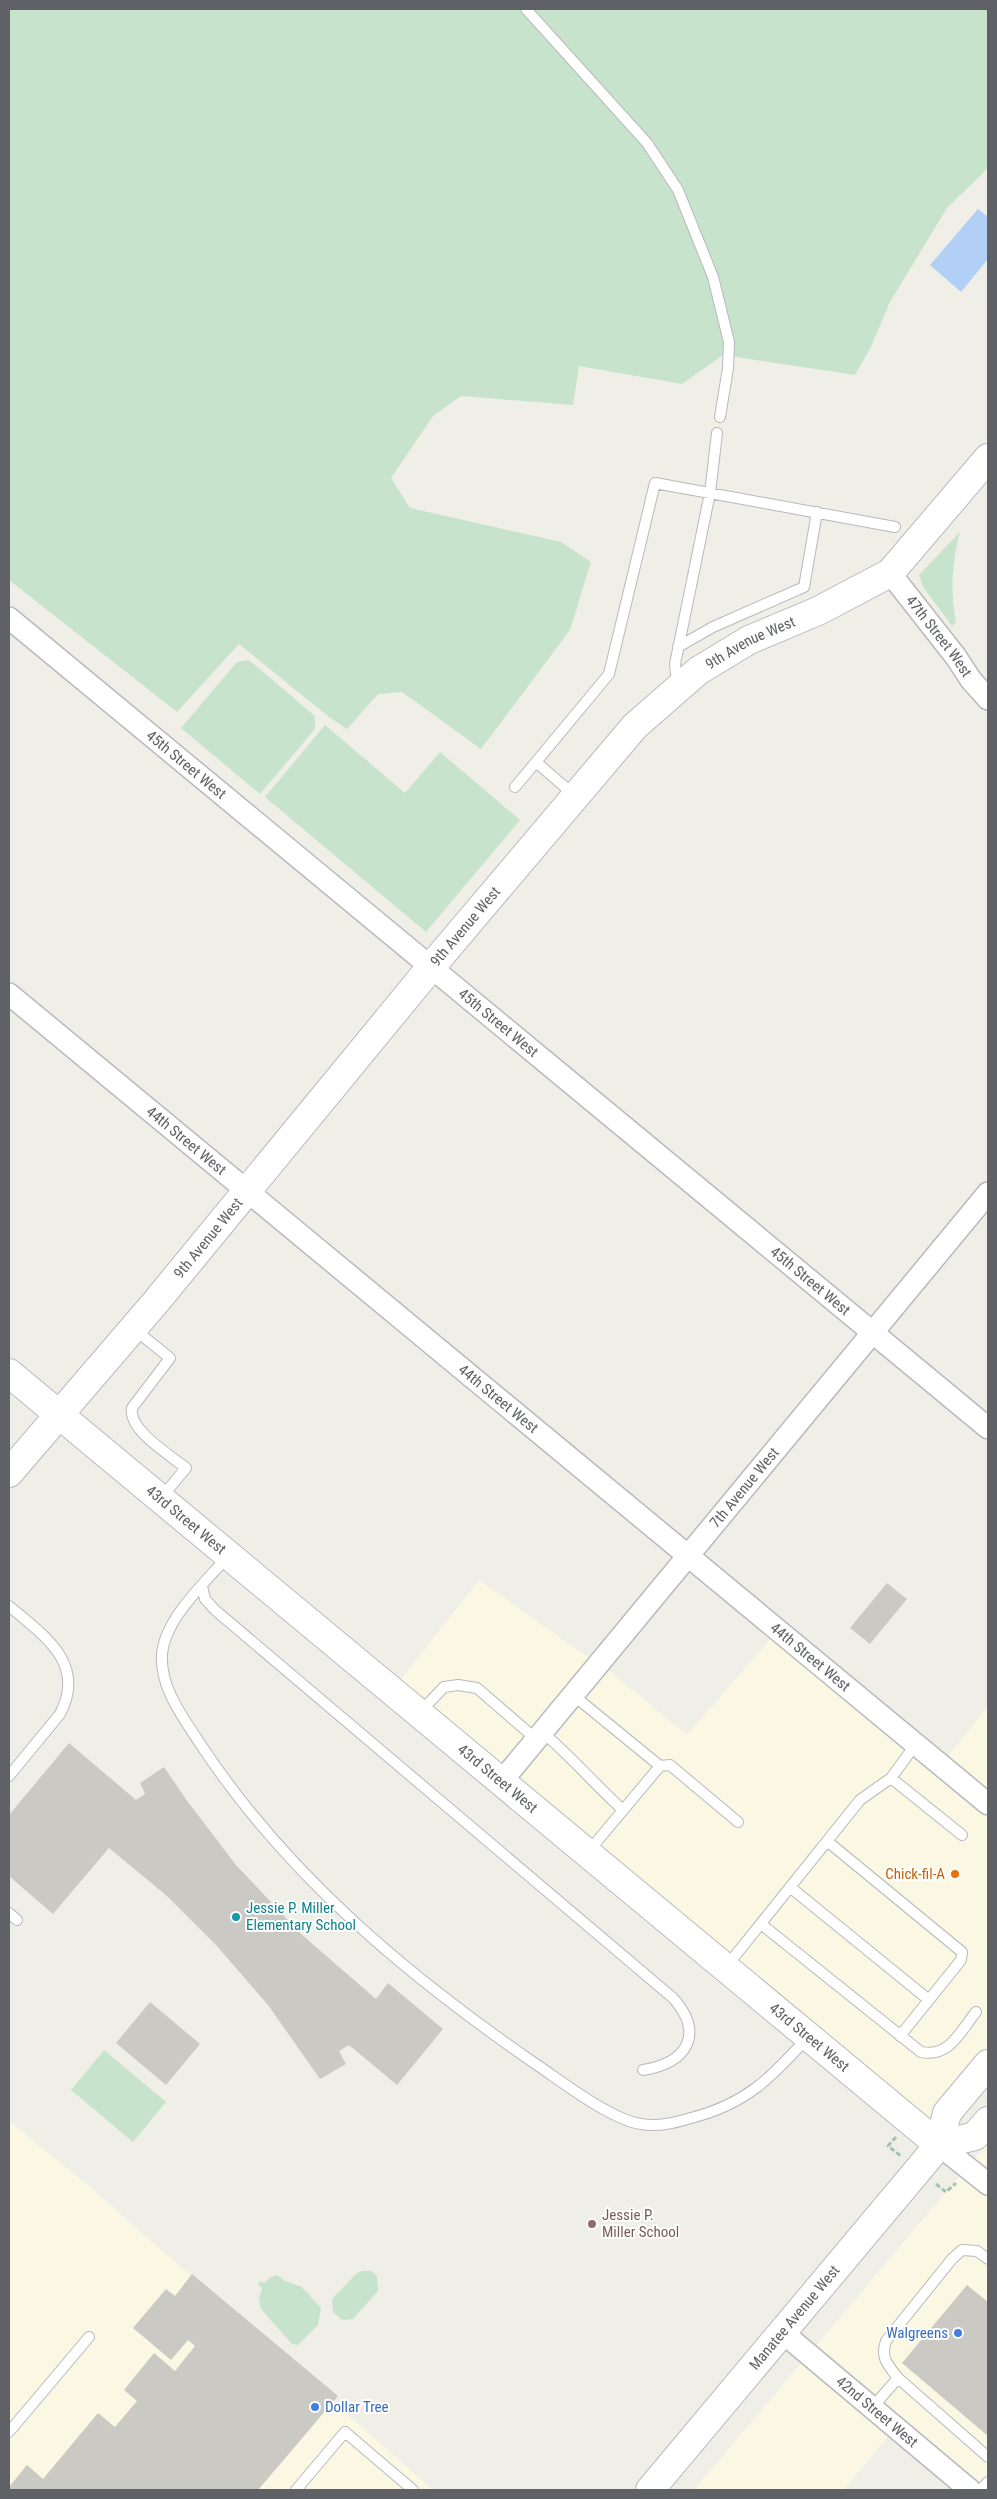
<svg xmlns="http://www.w3.org/2000/svg" width="997" height="2499" font-family="'Roboto Condensed',sans-serif">
<style>
.commercial{fill:#faf8e2}
.green{fill:#c8e3cc}
.water{fill:#b2cff5}
.building{fill:#cbc9c4}
.lines{fill:none;stroke-linecap:round;stroke-linejoin:round}
.lane-casing{stroke:#b8b9bc;stroke-width:12}
.street-casing{stroke:#b8b9bc;stroke-width:24}
.secondary-casing{stroke:#b9babf;stroke-width:30}
.path{stroke:#a1c4b0;stroke-width:3;stroke-dasharray:5 2.5;stroke-linecap:butt}
.lane{stroke:#fff;stroke-width:10}
.street{stroke:#fff;stroke-width:21}
.secondary{stroke:#fff;stroke-width:28}
.food-dot{fill:#e8710a;stroke:#fff;stroke-width:2}
.culture-dot{fill:#0f9aa8;stroke:#fff;stroke-width:2}
.education-dot{fill:#8d6e63;stroke:#fff;stroke-width:2}
.shop-dot{fill:#3f7fe0;stroke:#fff;stroke-width:2}
.labels{text-anchor:middle;dominant-baseline:central;stroke-width:4;stroke-linejoin:round;paint-order:stroke}
.street-label{font-size:15px;fill:#5f6166;stroke:#fff}
.food-label{font-size:15px;fill:#c56008;stroke:#fff;text-anchor:end}
.culture-label{font-size:15px;fill:#0d838f;stroke:#fff;text-anchor:start}
.education-label{font-size:15px;fill:#785e54;stroke:#fff;text-anchor:start}
.shop-label{font-size:15px;fill:#366cbe;stroke:#fff;text-anchor:end}
</style>
<rect width="100%" height="100%" fill="#efefe8"/>
<path class="commercial" d="M479,1580L589,1658L499,1767L398,1683Z
M772,1637L988,1817V2047L927,2122L516,1781L608,1670L687,1735Z
M988,1706V1791L905,1722L948,1756Z
M9,2121L90,2187L433,2490H9Z
M988,2142V2171L974,2160Z
M961,2174L988,2196V2490H985L815,2347Z
M802,2362L889,2435L844,2490H694Z"/>
<path class="green" d="M9,9H988V168L947,208L890,302L870,349L855,375L723,355L682,384L579,366L573,405L461,396L433,416L391,478L410,508L561,542L591,562L570,630L481,749L402,692L378,694L347,729L329,717L239,644L177,712L9,580Z
M960,532C952,563 950,590 956,622L952,626L923,587L919,575Z
M249,660L315,716V729L260,794L181,728L237,662Z
M325,725L405,793L440,752L520,820L426,932L265,797Z
M104,2050L166,2102L133,2142L71,2090Z
M363,2271H371L377,2276L378,2291L353,2319L342,2320L333,2312L332,2299L357,2273Z
M277,2275L285,2281L302,2287L321,2308L318,2325L298,2345L292,2344L261,2309L259,2299L262,2288L258,2285L260,2281L265,2283L270,2277Z"/>
<path class="water" d="M978,209L988,217V259L961,292L930,265Z"/>
<path class="building" d="M887,1583L907,1599L870,1644L850,1628Z
M69,1743L136,1800L145,1794L140,1783L164,1767L188,1802L236,1865L301,1934L376,1999L388,1983L443,2029L397,2085L349,2045L339,2051L346,2064L320,2079L268,2005L216,1945L167,1896L109,1848L53,1914L9,1876V1815Z
M150,2002L200,2044L166,2085L116,2043Z
M192,2274L338,2396L258,2490H9V2487L27,2465L43,2479L98,2413L115,2427L137,2401L124,2390L154,2353L175,2371L195,2346L188,2340L171,2360L133,2328L166,2289L175,2296Z
M967,2285L988,2302V2436L902,2363Z"/>
<g class="lines">
<defs>
<path id="lane" d="M526,9L647,143L678,190L713,277L729,342L728,368L720,417
M678,647L713,627L804,587L817,512
M677,684L675,664L710,493L717,433
M515,787L536,762
M574,795L536,762L609,674L655,483L895,527
M134,1329L170,1358L132,1408C128,1430 170,1455 186,1468L161,1498
M228,1556C206,1582 164,1619 162,1655C160,1687 182,1716 199,1742C286,1875 409,1977 540,2067C565,2084 612,2120 641,2124C658,2127 674,2123 691,2118C746,2104 771,2078 808,2037
M202,1586L205,1599L215,1610L673,1998C705,2034 687,2063 643,2070
M9,1606C43,1635 87,1663 60,1714L9,1776
M573,1695L660,1766L588,1852
M420,1712L444,1687L458,1685L477,1688L536,1739
M542,1732C571,1756 595,1785 623,1810
M660,1766L670,1765L738,1822
M891,1778L962,1835
M827,1841L962,1952L961,1960L900,2036
M790,1887L929,2000
M9,1913L17,1920
M761,1924L921,2052C949,2058 960,2032 976,2012
M726,1967L860,1800L891,1778L916,1744
M898,2378L988,2457
M872,2408L898,2378C888,2365 880,2358 886,2341L952,2259L962,2250L977,2251L988,2259
M9,2432L89,2337
M296,2490L345,2432L413,2490
M980,2490L988,2482"/>
<g id="street">
<path id="s1" d="M890,573L956,657L971,680L988,699"/>
<path id="s2" d="M9,618L988,1428"/>
<path id="s3" d="M9,994L988,1804"/>
<path id="s4" d="M501,1782L988,1193"/>
<path d="M939,2145L988,2184"/>
<path id="s5" d="M782,2332L970,2490"/>
</g>
<g id="secondary">
<path id="s6" d="M9,1373L939,2145"/>
<path id="s7" d="M9,1473L155,1303L431,967L635,726L698,671L749,640L818,611L890,573L988,458"/>
<path d="M939,2145L975,2136L988,2121"/>
<path id="s8" d="M650,2490L939,2145L947,2113L988,2064"/>
</g>
</defs>
<use href="#lane" class="lane-casing"/>
<use href="#street" class="street-casing"/>
<use href="#secondary" class="secondary-casing"/>
<path class="path" d="M896,2137L888,2146L901,2156
M936,2184L946,2192L956,2183"/>
<use href="#lane" class="lane"/>
<use href="#street" class="street"/>
<use href="#secondary" class="secondary"/>
</g>
<circle class="food-dot" cx="955" cy="1874" r="5"/>
<circle class="culture-dot" cx="236" cy="1917" r="5"/>
<circle class="education-dot" cx="592" cy="2224" r="5"/>
<g class="shop-dot">
<circle cx="958" cy="2333" r="5"/>
<circle cx="315" cy="2407" r="5"/>
</g>
<g class="labels">
<g class="street-label">
<text stroke="none"><textPath href="#s1" startOffset="80">47th Street West</textPath></text>
<text stroke="none"><textPath href="#s7" startOffset="1118">9th Avenue West</textPath></text>
<text stroke="none"><textPath href="#s2" startOffset="230">45th Street West</textPath></text>
<text stroke="none"><textPath href="#s7" startOffset="712">9th Avenue West</textPath></text>
<text stroke="none"><textPath href="#s2" startOffset="635">45th Street West</textPath></text>
<text stroke="none"><textPath href="#s3" startOffset="230">44th Street West</textPath></text>
<text stroke="none"><textPath href="#s7" startOffset="308">9th Avenue West</textPath></text>
<text stroke="none"><textPath href="#s2" startOffset="1040">45th Street West</textPath></text>
<text stroke="none"><textPath href="#s3" startOffset="635">44th Street West</textPath></text>
<text stroke="none"><textPath href="#s4" startOffset="382">7th Avenue West</textPath></text>
<text stroke="none"><textPath href="#s6" startOffset="230">43rd Street West</textPath></text>
<text stroke="none"><textPath href="#s3" startOffset="1040">44th Street West</textPath></text>
<text stroke="none"><textPath href="#s6" startOffset="635">43rd Street West</textPath></text>
<text stroke="none"><textPath href="#s6" startOffset="1040">43rd Street West</textPath></text>
<text stroke="none"><textPath href="#s8" startOffset="225">Manatee Avenue West</textPath></text>
<text stroke="none"><textPath href="#s5" startOffset="124">42nd Street West</textPath></text>
</g>
<g class="food-label">
<text x="945" y="1874">Chick-fil-A</text>
</g>
<g class="culture-label">
<text x="246" y="1908">Jessie P. Miller<tspan x="246" dy="17">Elementary School</tspan></text>
</g>
<g class="education-label">
<text x="602" y="2215">Jessie P.<tspan x="602" dy="17">Miller School</tspan></text>
</g>
<g class="shop-label">
<text x="948" y="2333">Walgreens</text>
<text x="325" y="2407" text-anchor="start">Dollar Tree</text>
</g>
</g>
<rect width="997" height="2499" fill="none" stroke="#5f6166" stroke-width="20"/>
</svg>
